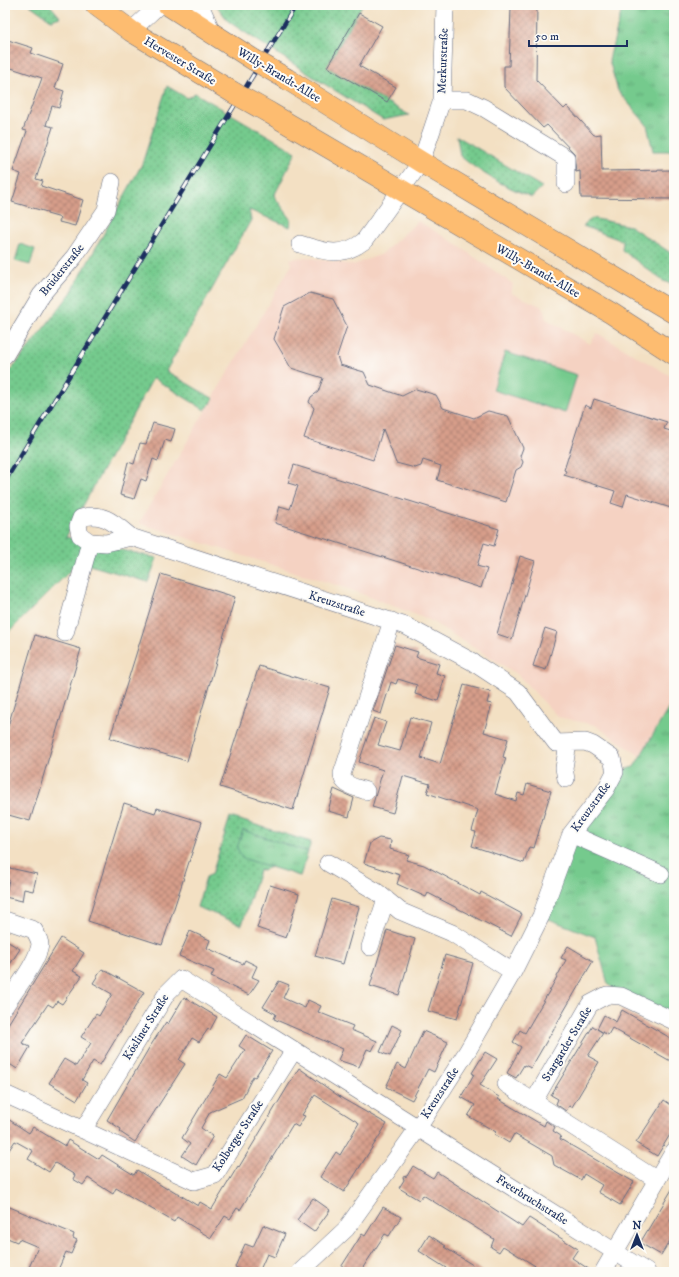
<svg xmlns="http://www.w3.org/2000/svg" width="679" height="1277" font-family="'IM FELL DW Pica',serif">
<style>
.built{fill:#f5d2c2}
.grass{fill:url(#grass-dots);stroke:#487c76}
.park{fill:url(#park-tufts);stroke:#487c76}
.pitch{fill:#75ca8d;stroke:#487c76}
.building{fill:url(#building-cross-hatch)}
.lines{fill:none;stroke-linecap:round;stroke-linejoin:round}
.minor-casing{stroke:#676d81;stroke-width:18}
.major-casing{stroke:#676d81;stroke-width:22}
.minor{stroke:#fff;stroke-width:17}
.major{stroke:#fdbc70;stroke-width:21}
.rail-casing{stroke:#1b2f5e;stroke-width:4.5}
.rail{stroke:#fdfcf7;stroke-width:3;stroke-dasharray:9;stroke-linecap:butt}
.major-bridge-casing{stroke:#676d81;stroke-width:22;stroke-linecap:butt}
.major-bridge{stroke:#fdbc70;stroke-width:21}
.labels{text-anchor:middle;dominant-baseline:central;stroke-width:4;stroke-linejoin:round;paint-order:stroke}
.street-label{font-size:12px;fill:#1b2f5e;stroke:#fdfcf7}
</style>
<defs>
<pattern id="grass-dots" width="8" height="8" patternUnits="userSpaceOnUse"><rect width="8" height="8" fill="#75ca8d"/><path d="M2 2h.1M6 6h.1" fill="none" stroke="#5fa476" stroke-width="1.8" stroke-linecap="round"/></pattern>
<pattern id="park-tufts" width="24" height="20" patternUnits="userSpaceOnUse"><rect width="24" height="20" fill="#75ca8d"/><path d="M3 7l-1-3M5 7V3M7 7l1-3M15 17l-1-3M17 17v-4M19 17l1-3" fill="none" stroke="#5fa476"/></pattern>
<pattern id="building-cross-hatch" width="8" height="8" patternUnits="userSpaceOnUse"><rect width="8" height="8" fill="#d79e8a"/><path d="M0 0l8 8M0 8l8-8" fill="none" stroke="#ae8174"/></pattern>
</defs>
<rect width="100%" height="100%" fill="#fdfcf7"/>
<filter id="ink" filterUnits="userSpaceOnUse"><feTurbulence type="fractalNoise" baseFrequency=".025" numOctaves="2"/><feDisplacementMap in="SourceGraphic" scale="8" xChannelSelector="R" yChannelSelector="G"/><feConvolveMatrix kernelMatrix="1 2 1 2 8 2 1 2 1" color-interpolation-filters="sRGB"/></filter>
<filter id="wash" filterUnits="userSpaceOnUse"><feTurbulence type="fractalNoise" baseFrequency=".012" numOctaves="4" result="noise"/><feDisplacementMap in="SourceGraphic" scale="16" xChannelSelector="R" yChannelSelector="G"/><feGaussianBlur stdDeviation="0.9" result="paint"/><feColorMatrix in="noise" values="0 0 0 0 0 0 0 0 0 0 0 0 0 0 0 0 0 1.4 0 .05"/><feComposite in="paint" operator="in"/></filter>
<g filter="url(#wash)">
<rect width="100%" height="100%" fill="#f3e0c3"/>
<path class="built" d="M418,221L453,242L513,284L511,293L543,307L546,319L590,344L597,333L674,378V699L640,756L595,725L558,717L517,674L429,620L349,589L139,523L291,266L290,259L306,257L353,265L382,254Z"/>
<path class="grass" d="M30,5H50L60,17L51,20Z
M216,5H362L327,67L409,115L383,120L318,80L229,22Z
M167,86L187,98L195,93L296,152L274,196L291,219L290,227L249,210L251,220L166,371L214,399L205,410L153,378L66,537L157,558L148,582L79,562L5,636V378L71,293L142,164Z
M457,136L542,187L532,197C505,187 482,174 460,156Z
M592,218L630,226L674,255V284L663,281L622,250L623,241L583,226Z
M230,817L311,842L300,876L271,867L259,871L242,925L197,907L206,877L212,874Z"/>
<path class="park" d="M623,5H674V151H653L647,125L618,91L609,60Z
M20,244L35,249L30,265L15,261Z
M674,699V1021L621,996L608,984L595,937L541,916L571,834L615,772L634,767Z
M243,830L308,852L300,876L242,858L237,848Z"/>
<path class="pitch" d="M505,352L577,375L565,413L493,390Z"/>
<g id="blocks">
<path class="building" d="M515,5H537L536,80L564,109L567,106L594,135L601,134L602,171L674,170V199L581,198L580,171L576,172L574,153L547,125L543,128L504,87V66H509L511,8Z
M359,13L382,26L359,66L396,87L387,102L327,67Z
M5,39L33,48L31,53L63,64L55,88L64,91L59,108L52,106L46,125L53,127L36,179L43,181L41,186L83,200L75,226L59,222L61,218L47,214V212L12,202L21,174L13,171L27,131L23,130L42,78L5,66Z
M310,293L333,299L347,326L337,356L340,365L364,372L370,385L402,396L416,389L436,395L443,408L474,418L488,411L508,416L523,448L520,456L523,462L521,467L516,470L506,502L437,480L441,466L423,460L421,466L415,468L396,463L383,429L373,460L304,438L314,408L309,402L311,397L318,392L323,378L291,368L274,339L284,307Z
M594,399L667,422L664,429L674,432V509L627,494L623,507L611,503L615,491L564,475L566,471L564,470L585,405L591,408Z
M153,423L175,429L171,442L165,440L158,461L153,459L146,481L141,479L134,499L120,495L128,462L134,464L140,443L146,444Z
M294,465L499,529L494,546L484,543L477,566L487,569L481,588L275,523L280,506L290,509L298,486L288,483Z
M520,556L535,561L512,639L497,634Z
M161,574L235,597L187,761L110,738Z
M545,628L557,632L546,670L533,666Z
M35,635L81,649L30,821L5,814V736Z
M395,645L418,652L416,657L439,664L436,673L445,676L438,701L415,694L417,685L398,679L396,684L391,682L381,714L373,711Z
M259,666L330,688L293,810L220,787Z
M464,685L490,692L487,703L492,704L484,732L508,739L503,757L506,758L495,794L516,801L518,793L524,795L527,784L551,791L534,848L529,847L524,863L472,846L476,832L472,831L478,810L427,793L430,784L403,776L393,813L372,807L383,770L359,762L374,718L386,722L378,745L400,751L410,717L431,723L421,758L440,764Z
M334,789L354,798L349,817L328,811Z
M124,803L155,813L157,808L202,822L162,945L88,921Z
M379,838L391,840L390,849L409,855L406,860L424,865L480,895L481,892L522,914L511,936L428,893L426,897L397,884L400,875L364,863L370,843Z
M5,867L37,874L33,891L24,889L22,901L5,897L9,880L5,879Z
M270,885L299,894L286,938L257,928Z
M332,899L359,907L343,964L315,956Z
M387,930L415,939L399,995L370,986Z
M190,931L210,940L207,948L243,964L245,960L257,966L252,977L259,980L249,995L211,977L214,971L179,956Z
M61,938L84,953L73,971L82,976L62,1004L57,1001L53,1007L48,1004L22,1043L30,1047L17,1069L5,1061V1029Z
M5,940L20,949L5,972Z
M568,946L593,961L531,1068L524,1065L516,1078L507,1073L521,1047L513,1042L520,1030L525,1033L551,988L566,960L561,958Z
M445,955L473,963L457,1019L428,1011Z
M102,969L144,992L100,1065L93,1061L82,1080L87,1083L77,1100L49,1083L64,1059L76,1066L91,1043L81,1037L96,1014L99,1016L112,994L93,983Z
M279,981L289,985L283,998L305,1008L308,1000L321,1006L318,1012L353,1026L351,1030L377,1041L372,1051L367,1049L359,1067L338,1060L343,1049L274,1019L276,1014L263,1007Z
M184,997L217,1017L210,1030L208,1029L199,1042L192,1038L179,1060L185,1064L135,1142L120,1132L121,1129L107,1120L149,1048L166,1022L168,1024Z
M622,1010L674,1040V1063L612,1028L608,1035L597,1029L604,1015L616,1022Z
M392,1025L402,1030L390,1056L380,1052Z
M593,1026L603,1033L588,1056L599,1062L572,1107L569,1106L566,1111L556,1104L558,1099L551,1095Z
M423,1031L448,1042L434,1072L428,1069L412,1100L386,1087L397,1064L406,1069Z
M246,1035L272,1051L255,1077L253,1076L242,1098L210,1112L201,1128L213,1136L196,1165L182,1156L190,1144L182,1138L220,1074L227,1078L245,1050L239,1046Z
M485,1052L497,1059L480,1085L499,1097L498,1099L544,1126L546,1121L555,1127L553,1131L561,1136L560,1139L634,1182L620,1205L598,1192L602,1185L584,1174L581,1180L554,1165L552,1156L535,1146L514,1134L509,1143L494,1134L496,1132L468,1116L475,1105L461,1097L474,1074L472,1073Z
M299,1068L343,1099L387,1124L344,1192L320,1177L336,1152L340,1155L359,1123L315,1095L302,1115L305,1116L298,1127L293,1124L240,1210L237,1208L230,1219L225,1216L211,1238L177,1217L174,1222L116,1188L113,1194L88,1178L83,1185L73,1179L75,1175L55,1163L49,1172L28,1159L33,1151L15,1141L5,1156V1117L29,1133L33,1127L65,1146L68,1140L99,1159L102,1155L134,1175L137,1170L167,1189V1187L198,1206L200,1202L212,1209L238,1166L239,1167Z
M664,1100L674,1107V1128L657,1156L636,1143Z
M413,1166L433,1178L437,1172L522,1227L529,1218L578,1249L572,1258L593,1272H545L503,1246L499,1252L491,1247L494,1239L423,1195L419,1200L399,1188L404,1180L403,1177L407,1176Z
M674,1186V1214L670,1221L674,1223V1234L661,1255L640,1243Z
M313,1198L330,1210L314,1232L297,1220Z
M5,1205L74,1234L73,1238L77,1240L71,1254L66,1252L57,1272H27L38,1247L19,1239L17,1242L5,1237Z
M383,1207L401,1217L389,1236L385,1234L360,1272H338L362,1234L365,1236Z
M263,1225L285,1234L275,1257L267,1254L259,1272H246L235,1267L245,1244L253,1247Z
M429,1235L446,1246L444,1247L484,1272H444L446,1268L419,1251Z"/>
</g>
</g>
<g filter="url(#ink)">
<use href="#blocks" fill-opacity="0" stroke="#676d81" stroke-width="1"/>
<g class="lines">
<defs>
<path id="minor" d="M200,5L213,34
M131,31L159,5
M442,100H467L484,108L566,158V184
M300,244C325,252 342,258 364,241L421,162L432,130L442,100L445,5
M5,355L41,295L74,257L106,210L112,182
M131,537L106,543L90,542L80,535L78,526L81,518C103,511 115,524 131,537L406,626L471,661L518,692L556,743L585,742L593,745L612,758L615,772L606,789L571,834L541,916L513,972L468,1050L418,1128L346,1229L300,1272
M65,633L90,542
M566,779L564,768L568,743
M366,791C356,787 342,786 342,774L392,621
M571,834L661,874
M328,863L377,892L400,911L452,933L513,972
M5,920L34,930C37,935 40,940 40,945C37,963 15,990 5,1006
M370,947L386,899
M506,1084L657,1180
M5,1094L194,1181L215,1175L294,1050
M534,1101L590,1004L607,995L621,996L674,1021
M83,1130L167,993L181,979L647,1272
M603,1272L674,1151"/>
<path id="major" d="M96,5L131,31L234,93
M168,5L254,60
M287,79L421,162L674,313
M268,112L611,313L674,354"/>
</defs>
<use href="#minor" class="minor-casing"/>
<use href="#major" class="major-casing"/>
<use href="#minor" class="minor"/>
<use href="#major" class="major"/>
<defs>
<path id="rail" d="M5,481L296,5"/>
</defs>
<use href="#rail" class="rail-casing"/>
<use href="#rail" class="rail"/>
<defs>
<path id="major-bridge" d="M254,60L287,79
M234,93L268,112"/>
</defs>
<use href="#major-bridge" class="major-bridge-casing"/>
<use href="#major-bridge" class="major-bridge"/>
</g>
</g>
<g class="labels">
<g class="street-label">
<text transform="translate(180 61) rotate(31)">Hervester Straße</text>
<text transform="translate(443 61) rotate(-88)">Merkurstraße</text>
<text transform="translate(279 75) rotate(31)">Willy-Brandt-Allee</text>
<text transform="translate(62 270) rotate(-51)">Brüderstraße</text>
<text transform="translate(538 271) rotate(30)">Willy-Brandt-Allee</text>
<text transform="translate(337 604) rotate(18)">Kreuzstraße</text>
<text transform="translate(591 807) rotate(-54)">Kreuzstraße</text>
<text transform="translate(146 1027) rotate(-58)">Kösliner Straße</text>
<text transform="translate(567 1044) rotate(-59)">Stargarder Straße</text>
<text transform="translate(440 1093) rotate(-57)">Kreuzstraße</text>
<text transform="translate(238 1136) rotate(-57)">Kolberger Straße</text>
<text transform="translate(532 1200) rotate(32)">Freerbruchstraße</text>
</g>
</g>
<rect width="679" height="1277" fill="none" stroke="#fdfcf7" stroke-width="20"/>
<g transform="translate(637 1235)" stroke="#fdfcf7" stroke-width="3" paint-order="stroke">
<path d="M0-3L7 15L0 10L-7 15Z" fill="#1b2f5e"/>
<text y="-6" font-size="11" font-weight="bold" text-anchor="middle" fill="#1b2f5e">N</text>
</g>
<path d="M529 40v6h98v-6" fill="none" stroke="#1b2f5e" stroke-width="2"/>
<text x="535" y="40" font-size="12" fill="#1b2f5e" stroke="#fdfcf7" stroke-width="3" paint-order="stroke">50 m</text>
</svg>
